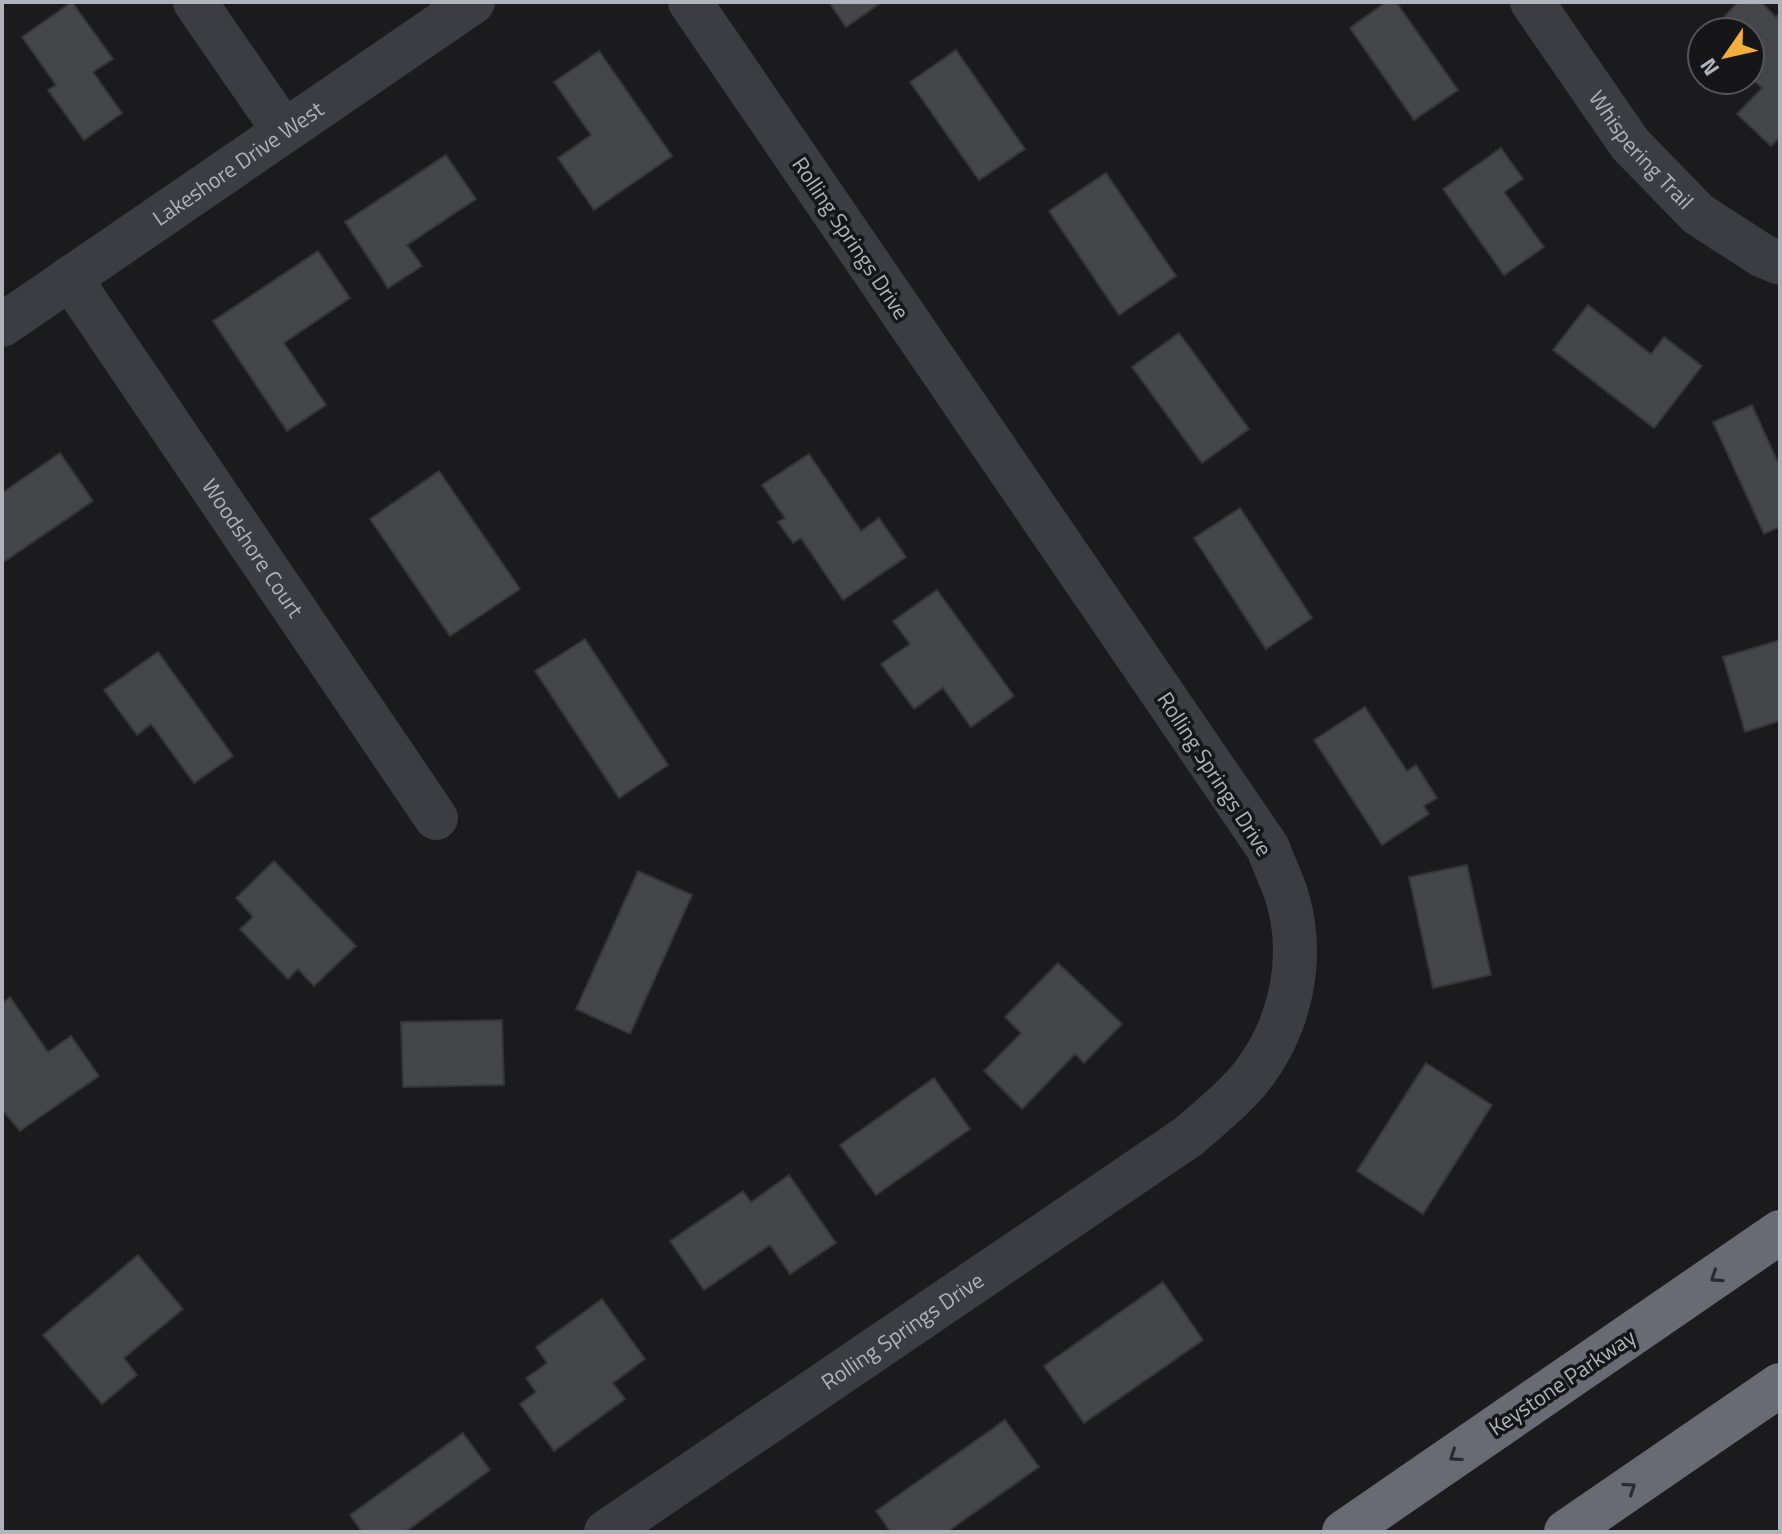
<svg xmlns="http://www.w3.org/2000/svg" width="1782" height="1534" font-family="'Titillium Web',sans-serif">
<style>
.building{fill:#45464a;stroke:#353539;stroke-width:2}
.lines{fill:none;stroke-linecap:round;stroke-linejoin:round}
.minor{stroke:#3c3d42;stroke-width:44}
.highway{stroke:#686b73;stroke-width:44}
.oneway{stroke:#2a2b2f}
.labels{text-anchor:middle;dominant-baseline:central;stroke-width:7;stroke-linejoin:round;paint-order:stroke}
.street-label{font-size:22px;fill:#aeb3bc;stroke:#161618}
</style>
<rect width="100%" height="100%" fill="#1b1b1d"/>
<path class="building" d="M72,2L113,59L93,72L122,113L84,140L48,90L56,85L22,37Z
M829,2H882L846,27Z
M1386,2H1396L1458,90L1414,120L1350,28Z
M1738,2H1761L1776,17L1780,13V137L1771,146L1737,114L1762,88L1750,77V32H1710Z
M956,50L1025,149L979,180L910,82Z
M599,51L672,156L594,210L558,158L591,135L554,82Z
M1501,148L1523,179L1504,192L1544,247L1504,275L1443,189Z
M446,155L476,199L407,245L422,266L388,288L345,222Z
M1106,173L1176,276L1119,315L1049,211Z
M318,251L350,298L284,343L326,405L287,431L213,321Z
M1588,305L1651,354L1664,337L1702,366L1654,428L1553,350Z
M1179,333L1249,429L1202,463L1132,367Z
M1752,405L1780,467V527L1764,534L1713,422Z
M60,453L93,501L2,563V493Z
M809,454L861,531L879,518L906,557L843,600L801,538L793,543L778,522L785,518L762,485Z
M439,471L520,589L450,636L370,519Z
M1240,508L1312,618L1266,649L1194,538Z
M937,590L1014,696L971,727L943,688L914,709L881,664L910,644L893,621Z
M585,639L668,765L619,798L535,671Z
M1780,640V721L1745,732L1723,657Z
M158,652L233,756L194,783L151,724L137,735L104,690Z
M1365,707L1407,771L1416,765L1437,798L1424,806L1429,814L1382,845L1314,740Z
M274,861L356,946L314,986L298,969L288,979L240,929L253,917L236,898Z
M1467,865L1491,975L1433,988L1409,877Z
M638,871L692,895L630,1034L576,1009Z
M1058,963L1122,1024L1084,1063L1075,1054L1022,1109L984,1071L1021,1033L1005,1017Z
M10,997L48,1052L71,1036L99,1076L20,1131L2,1110V1003Z
M502,1020L504,1085L403,1087L401,1022Z
M1426,1063L1492,1105L1423,1214L1357,1171Z
M934,1078L970,1129L876,1195L840,1145Z
M789,1175L836,1243L790,1274L770,1245L704,1290L670,1241L743,1191L751,1202Z
M138,1255L183,1309L124,1358L137,1375L102,1404L43,1335Z
M1163,1282L1203,1340L1084,1423L1044,1366Z
M602,1299L645,1359L613,1383L625,1399L554,1451L520,1404L536,1392L526,1378L547,1363L536,1347Z
M1005,1420L1039,1467L947,1532H891L876,1511Z
M463,1433L490,1470L405,1532H362L350,1515Z"/>
<g class="lines">
<g class="minor">
<path d="M195,2L284,131"/>
<path id="s1" d="M1532,2L1630,144L1698,214L1763,256L1780,263"/>
<path id="s2" d="M70,278L436,818"/>
<path id="s3" d="M2,325L473,2"/>
<path id="s4" d="M606,1532L1189,1136C1210,1117 1234,1099 1252,1076C1290,1027 1305,960 1288,900C1283,882 1274,865 1268,848L690,2"/>
</g>
<path class="highway" d="M1344,1532L1780,1232
M1566,1532L1780,1385"/>
</g>
<defs><path id="oneway-chevron" d="M-2-3.5L2.5 0L-2 3.5" fill="none" stroke-width="1.6" stroke-linecap="round" stroke-linejoin="round" transform="scale(2)"/></defs>
<g class="oneway">
<use href="#oneway-chevron" transform="translate(1716 1277) rotate(146)"/>
<use href="#oneway-chevron" transform="translate(1455 1456) rotate(146)"/>
<use href="#oneway-chevron" transform="translate(1630 1488) rotate(-34)"/>
</g>
<g class="labels">
<g class="street-label">
<text stroke="none"><textPath href="#s1" startOffset="184">Whispering Trail</textPath></text>
<text stroke="none"><textPath href="#s3" startOffset="286">Lakeshore Drive West</textPath></text>
<text transform="translate(851 238) rotate(56)">Rolling Springs Drive</text>
<text stroke="none"><textPath href="#s2" startOffset="326">Woodshore Court</textPath></text>
<text transform="translate(1215 774) rotate(57)">Rolling Springs Drive</text>
<text stroke="none"><textPath href="#s4" startOffset="358">Rolling Springs Drive</textPath></text>
<text transform="translate(1562 1382) rotate(-34)">Keystone Parkway</text>
</g>
</g>
<rect width="1782" height="1534" fill="none" stroke="#aeb3bc" stroke-width="8"/>
<g transform="translate(1726 56) rotate(236)"><circle r="38" fill="#161618" stroke="#53555a" stroke-width="2"/>
<path d="M0-6L14 30L0 20L-14 30Z" fill="#f2ae3e"/>
<text y="-12" font-size="22" font-weight="bold" text-anchor="middle" fill="#aeb3bc">N</text>
</g>
</svg>
